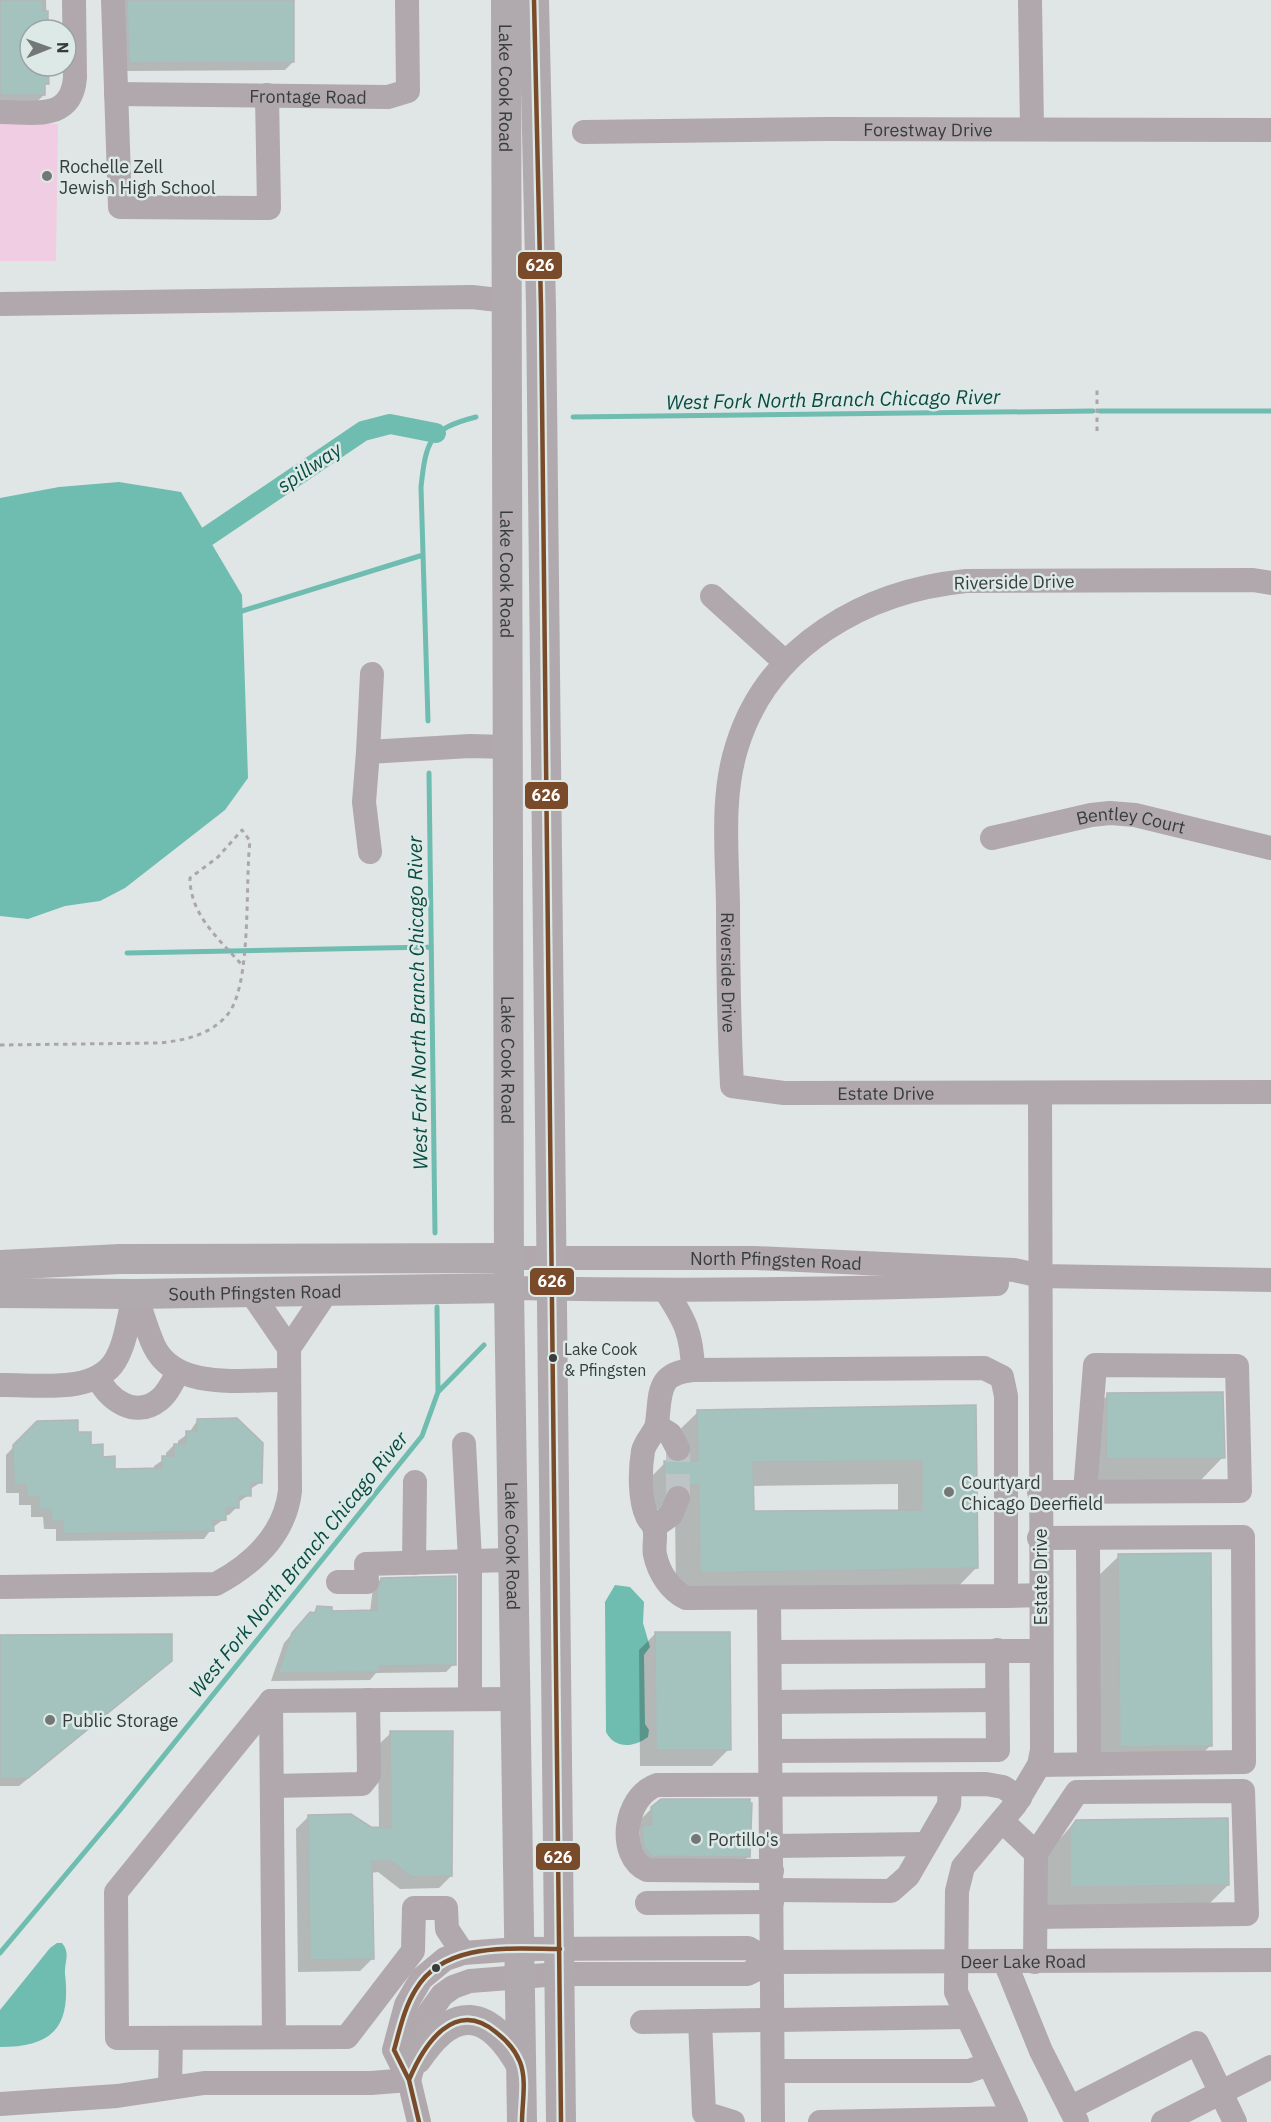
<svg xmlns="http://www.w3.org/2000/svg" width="1271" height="2122" font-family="'IBM Plex Sans',sans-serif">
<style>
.green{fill:#f0cde2}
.water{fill:#6fbcb0}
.shadow{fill:#0003;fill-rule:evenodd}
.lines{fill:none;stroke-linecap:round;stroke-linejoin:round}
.stream{stroke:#6fbcb0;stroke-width:5}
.canal{stroke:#6fbcb0;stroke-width:20}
.building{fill:#a4c3be;stroke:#b2b6b6;stroke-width:1.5;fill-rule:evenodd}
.minor-tunnel{stroke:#bec4c3;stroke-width:24;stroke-dasharray:24 12;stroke-linecap:butt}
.path{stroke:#aba6aa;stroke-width:3;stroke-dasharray:4.5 4.5;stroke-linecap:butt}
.minor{stroke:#b0a8ad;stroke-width:24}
.major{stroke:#b0aaaf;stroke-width:30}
.bus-1-casing{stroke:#dde9e6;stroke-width:9}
.bus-1{stroke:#7a4b2a;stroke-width:4.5}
.poi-dot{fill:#737877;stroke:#dde9e6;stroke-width:2}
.bus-dot{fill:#383d3c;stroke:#dde9e6;stroke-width:2}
.labels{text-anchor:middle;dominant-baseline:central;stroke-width:5;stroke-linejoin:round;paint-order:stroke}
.bus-label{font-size:16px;fill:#383d3c;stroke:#dde9e6;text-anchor:start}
.street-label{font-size:18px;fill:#383d3c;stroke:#dde9e6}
.poi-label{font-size:18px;fill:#383d3c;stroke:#dde9e6;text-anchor:start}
.water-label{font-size:20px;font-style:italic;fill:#094a41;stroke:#dde9e6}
.line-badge{stroke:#dde9e6;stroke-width:2}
.badge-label{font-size:16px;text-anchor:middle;font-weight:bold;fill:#fff}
</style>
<rect width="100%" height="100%" fill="#e0e6e5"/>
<path class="green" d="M0,124H58L56,261H0Z"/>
<path class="water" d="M119,482L181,492L242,595L248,778L225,810L125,888L100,901L65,906L28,919L0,916V498L59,487Z
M615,1585L630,1587L644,1602L643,1623L650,1647L644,1655L645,1724L649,1730L648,1737C633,1748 615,1749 606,1732L605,1602Z
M57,1943H62C71,1954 64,1962 65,1974C71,2027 53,2047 0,2047V2010L50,1948Z"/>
<path class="shadow" d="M0,0H46L47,30H30V66H47V83L43,87L44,95L31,107H0Z
M116,0H293V62L285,70L122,71Z
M1108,1395L1223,1457L1199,1482L1082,1483L1083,1419Z
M974,1407L977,1567L953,1592L676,1597L675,1509H641V1487L665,1463H674L673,1436L698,1412ZM898,1484V1512L752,1513V1486Z
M197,1421L261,1482L249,1490V1495L237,1503V1507L229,1515H224V1519L212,1528L204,1539L56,1541V1529H44L43,1517H31V1505H19V1493H6V1455L37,1422L77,1434L114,1470H154V1466L166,1458V1453L174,1445H178V1441L189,1433Z
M1119,1556L1211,1745L1186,1770L1096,1771L1094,1580Z
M382,1579L454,1664L446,1672L376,1673L370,1680L271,1681L284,1643L303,1622L318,1608L331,1612H370L373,1588Z
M656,1633L729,1749L712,1766H640L639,1650Z
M0,1637L170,1661L19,1786H0Z
M391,1733L451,1876L439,1888L400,1889L378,1872L371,1873L372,1959L360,1971L298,1972L296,1829L309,1816L379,1829L378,1745Z
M652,1808L749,1856L736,1868H639L640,1820Z
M1076,1821L1228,1885L1203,1910L1046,1911L1045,1855Z"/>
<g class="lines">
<path class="stream" d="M1100,411H1271
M573,417L1093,411
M239,612L423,555
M428,721L421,487C426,441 429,429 476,417
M429,773L435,1233
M127,953L431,947
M438,1392L484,1345
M0,1953L120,1810L422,1436L438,1392L437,1307"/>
<path class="canal" d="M193,546L363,431L390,424L436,433"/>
</g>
<path class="building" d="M0,0H43V11H48V30H30V66H48L49,84H45V95H0Z
M127,0H294V62L129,63Z
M1223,1392L1225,1458L1106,1459L1107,1393Z
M976,1405L978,1568L700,1573L699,1485L665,1486L664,1461H698L697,1410ZM922,1461V1510L754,1511L753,1462Z
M237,1418L263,1443L262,1483H251V1496H239V1508H226V1520L213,1521L214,1531L63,1534V1521L52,1522L51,1510L39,1509V1497H27L26,1485H14L13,1445L37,1421L78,1420V1432H91V1445L103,1444V1457L115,1456V1469L162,1468V1456H174V1444H186V1431H197V1419Z
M1211,1553L1212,1746L1120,1747L1118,1554Z
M456,1576V1665L379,1666V1672L278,1673L292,1633L310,1612L315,1613L317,1606L332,1607V1611L377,1610V1591L381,1578Z
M655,1632H730L731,1750H656Z
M172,1634V1661L28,1778L0,1779V1635Z
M390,1731H453L452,1876L412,1877L391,1861H372L374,1959L310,1960L308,1815L351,1814L371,1827L391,1828Z
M661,1799H750V1803H752L750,1857L652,1856L644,1847L642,1829L643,1825H652L651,1807Z
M1228,1818L1229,1885L1070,1887V1829L1076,1820Z"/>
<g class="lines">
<path class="minor-tunnel" d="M678,1498V1449"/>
<path class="path" d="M1097,431V386
M0,1045L158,1043C183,1041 211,1035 228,1014C252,984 245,882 250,841L242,830L218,857L190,878C190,915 219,939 242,965"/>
<g class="minor">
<path d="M113,0L120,207L269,208L267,95"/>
<path d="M1030,0L1032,129"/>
<path id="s1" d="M116,94L388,97L408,91L407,0"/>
<path d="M0,112C33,112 72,122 75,77L74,0"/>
<path id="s2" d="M584,132L827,129L1271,130"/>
<path d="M0,304L472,297L507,301"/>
<path id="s3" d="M1271,583L1253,580L966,581C866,591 768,645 737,746C721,796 727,852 728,904C728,965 729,1025 732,1086L784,1093L1271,1092"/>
<path d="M712,596L785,662"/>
<path d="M368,752L372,674"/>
<path id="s4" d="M992,838L1091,815L1110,813L1135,815L1271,848"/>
<path d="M370,852L364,802L368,752L470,746L508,747"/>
<path id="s5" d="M509,1258H755L1014,1270L1041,1276L1271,1280"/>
<path d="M509,1288C672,1291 834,1290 997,1284"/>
<path d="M665,1290C685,1320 692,1334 693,1370"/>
<path d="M250,1291L289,1348"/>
<path d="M135,1294C142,1311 146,1329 154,1346C176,1392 245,1379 288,1380"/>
<path d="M98,1378C109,1400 135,1419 159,1400C168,1393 173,1381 178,1372"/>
<path d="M0,1385C34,1384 94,1395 115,1361C127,1341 128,1316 135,1294"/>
<path d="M657,1426L670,1434L678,1449"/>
<path d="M464,1444L470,1560V1699"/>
<path d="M1039,1492L1240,1491L1237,1366L1095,1365L1085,1492"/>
<path d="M654,1527L671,1515L678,1498"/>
<path d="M1088,1538L1089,1764"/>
<path d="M414,1563L415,1482"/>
<path d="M338,1582H367L366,1564L514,1560"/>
<path d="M0,1587L216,1584C253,1564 285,1534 290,1491L289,1348L328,1290"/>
<path d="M1006,1596V1396L1002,1377L984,1368L693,1370C656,1373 661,1394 657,1423C656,1432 645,1441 643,1451C640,1469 639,1499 647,1516C648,1520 653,1523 654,1527C657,1536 653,1546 655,1555C659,1573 670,1590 686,1598L1006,1596L1040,1595"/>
<path d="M769,1598L773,2122"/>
<path d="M770,1652L1041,1651"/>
<path d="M271,1701L116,1892L117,2038L347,2037L413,1951L414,1908H446L447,1929L463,1953"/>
<path d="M271,1701L274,2037"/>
<path d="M271,1701L515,1699"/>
<path d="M770,1702L997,1700"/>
<path d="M771,1751L998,1750L997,1650"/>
<path d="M1039,1765L1244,1762L1243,1537L1039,1538"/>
<path d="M272,1786L362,1784L369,1775L368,1700"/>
<path d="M1002,1821L1036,1853L1035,1962"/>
<path d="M772,1846L926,1844"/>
<path d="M772,1871L647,1870C617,1857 623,1797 657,1785L986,1784L1003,1787L1020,1798"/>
<path d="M772,1890L891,1891L908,1876L949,1805L950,1785"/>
<path d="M647,1903L772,1902"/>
<path d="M1036,1917L1247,1914L1243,1791L1077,1792L1036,1853"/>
<path d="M1005,1962L1041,2051L1077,2122"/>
<path d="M700,2021L704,2113L733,2122"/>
<path d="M642,2022L967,2017"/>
<path d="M773,2071H969L989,2064"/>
<path id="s6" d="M409,2080L427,2016L442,1995L453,1987L470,1981L559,1974H747L773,1962L1271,1960"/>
<path d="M170,2087L171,2038"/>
<path d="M0,2104L117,2096L204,2083H371L409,2080"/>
<path d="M1070,2108L1197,2043L1235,2122"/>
<path d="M419,2122L409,2080L394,2050L406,2005L421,1979L445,1959L463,1953L519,1949L748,1948L773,1962"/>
<path d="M820,2122L1014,2118"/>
<path d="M1016,2122L956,1992L957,1891L963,1867L1015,1805L1039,1765L1042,1750L1040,1093"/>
<path d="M1163,2122L1271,2067"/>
</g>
<g class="major">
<path id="s7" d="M506,0L509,1288L522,2122"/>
<path d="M534,0L541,307L561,2122"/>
<path d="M0,1265L120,1259L509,1258"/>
<path id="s8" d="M0,1293L135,1294L509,1288"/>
<path d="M417,2059C454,2004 488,2008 521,2065"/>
</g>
<defs>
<path id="bus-1" d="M534,0L541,307L561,2122
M409,2080C424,2044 455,1997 497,2033C506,2040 515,2050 520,2062C527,2080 522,2103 522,2122
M419,2122L409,2080L394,2050C400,2029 404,2008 416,1989C445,1941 512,1949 560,1949"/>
</defs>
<use href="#bus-1" class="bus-1-casing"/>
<use href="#bus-1" class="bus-1"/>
</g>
<g class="poi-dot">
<circle cx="47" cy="176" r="6"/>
<circle cx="949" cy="1492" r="6"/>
<circle cx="50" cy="1720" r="6"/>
<circle cx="696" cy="1839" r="6"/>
</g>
<g class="bus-dot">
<circle cx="553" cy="1358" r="5"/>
<circle cx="436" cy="1968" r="5"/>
</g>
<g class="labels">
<g class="bus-label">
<text x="564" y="1349">Lake Cook<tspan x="564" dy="21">&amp; Pfingsten</tspan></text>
</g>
<g class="street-label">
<text stroke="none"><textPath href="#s7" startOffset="88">Lake Cook Road</textPath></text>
<text stroke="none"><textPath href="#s1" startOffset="192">Frontage Road</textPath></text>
<text stroke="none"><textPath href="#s2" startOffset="344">Forestway Drive</textPath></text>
<text stroke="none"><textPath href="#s7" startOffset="574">Lake Cook Road</textPath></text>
<text transform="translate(1014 582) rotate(-1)">Riverside Drive</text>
<text stroke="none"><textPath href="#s4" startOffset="142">Bentley Court</textPath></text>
<text stroke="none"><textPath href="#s3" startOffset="832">Riverside Drive</textPath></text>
<text stroke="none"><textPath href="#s7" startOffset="1060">Lake Cook Road</textPath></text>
<text stroke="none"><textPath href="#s3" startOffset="1100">Estate Drive</textPath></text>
<text stroke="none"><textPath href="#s5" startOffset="267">North Pfingsten Road</textPath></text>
<text stroke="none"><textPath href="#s8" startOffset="255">South Pfingsten Road</textPath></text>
<text stroke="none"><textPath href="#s7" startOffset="1546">Lake Cook Road</textPath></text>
<text transform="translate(1040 1577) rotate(-90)">Estate Drive</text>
<text stroke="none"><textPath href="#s6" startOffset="680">Deer Lake Road</textPath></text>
</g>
<g class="poi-label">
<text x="59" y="166">Rochelle Zell<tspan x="59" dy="21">Jewish High School</tspan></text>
<text x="961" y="1482">Courtyard<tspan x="961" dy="21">Chicago Deerfield</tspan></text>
<text x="62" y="1720">Public Storage</text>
<text x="708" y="1839">Portillo's</text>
</g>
<g class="water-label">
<text transform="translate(833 399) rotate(-1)">West Fork North Branch Chicago River</text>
<text transform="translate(309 467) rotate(-34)">spillway</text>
<text transform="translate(417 1003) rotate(-91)">West Fork North Branch Chicago River</text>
<text transform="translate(298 1564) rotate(-51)">West Fork North Branch Chicago River</text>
</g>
</g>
<g class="line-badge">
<rect x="517" y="251" width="46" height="29" rx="6" fill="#7a4b2a"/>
<rect x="524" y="781" width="45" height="29" rx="6" fill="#7a4b2a"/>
<rect x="529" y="1267" width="46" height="29" rx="6" fill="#7a4b2a"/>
<rect x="535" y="1842" width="46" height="29" rx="6" fill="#7a4b2a"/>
</g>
<g class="badge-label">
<text x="540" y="271">626</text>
<text x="546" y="801">626</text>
<text x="552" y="1287">626</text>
<text x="558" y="1863">626</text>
</g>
<g transform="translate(48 48) rotate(89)"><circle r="28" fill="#dde9e6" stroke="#9ba4a2" stroke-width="1.5"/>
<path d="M0-4.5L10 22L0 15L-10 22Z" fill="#737877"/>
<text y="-9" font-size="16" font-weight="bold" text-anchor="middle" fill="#383d3c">N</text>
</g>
</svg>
